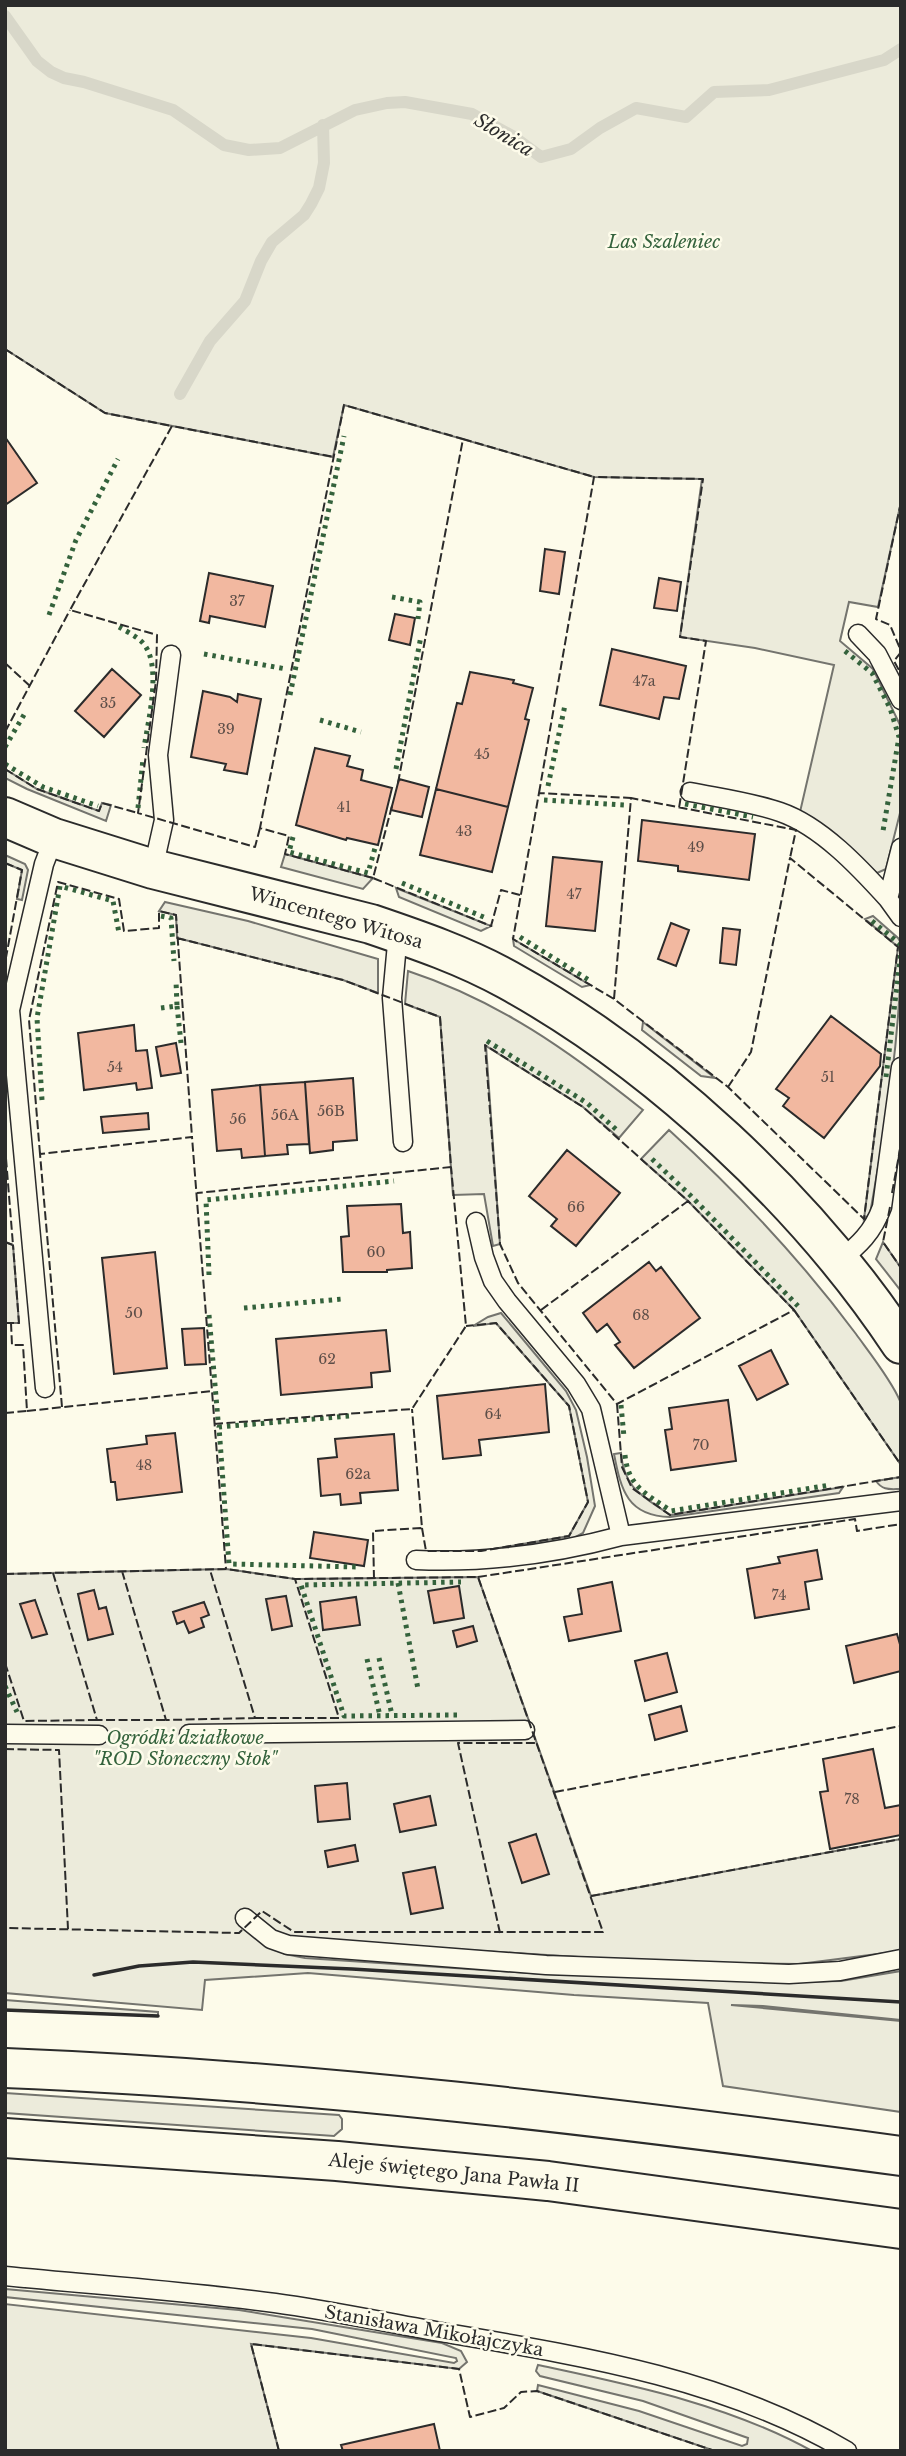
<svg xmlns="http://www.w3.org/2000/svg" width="906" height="2456" font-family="'Libre Baskerville',serif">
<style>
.green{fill:#ecebdb;stroke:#74746e;stroke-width:2}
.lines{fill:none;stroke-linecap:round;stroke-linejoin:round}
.stream{stroke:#d8d7c9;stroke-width:12}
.building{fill:#f2b8a0;stroke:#2b2b2b;stroke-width:2}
.service-casing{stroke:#2b2b2b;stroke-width:21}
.tertiary-casing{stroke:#2b2b2b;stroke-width:42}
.motorway-casing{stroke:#2b2b2b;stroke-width:42}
.service{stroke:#fdfbea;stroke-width:18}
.tertiary{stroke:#fdfbea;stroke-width:38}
.motorway{stroke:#fdfbea;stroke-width:38}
.hedge{stroke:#34623c;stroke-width:5;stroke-dasharray:3.5 5;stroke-linecap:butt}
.fence{stroke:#2b2b2b;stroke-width:2;stroke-dasharray:9 3.5;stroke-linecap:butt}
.wall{stroke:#2b2b2b;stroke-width:3.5}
.labels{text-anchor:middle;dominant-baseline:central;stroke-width:5;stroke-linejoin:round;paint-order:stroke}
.number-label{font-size:14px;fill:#5d4e48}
.park-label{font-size:18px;font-style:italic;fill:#34623c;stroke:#fdfbea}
.street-label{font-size:18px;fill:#2b2b2b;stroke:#fdfbea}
.water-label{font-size:19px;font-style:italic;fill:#2b2b2b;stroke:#fdfbea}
</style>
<rect width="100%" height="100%" fill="#fdfbea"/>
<path class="green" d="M5,5H901V502L878,607L849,602L840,641L873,669L901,727V809L886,869L877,873L842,842L800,812L834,665L755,648L680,637L702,479L594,477L344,405L333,457L105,413L5,349Z
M5,769L37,789L99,811L102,803L111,805L106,821L27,789L5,778Z
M285,854L373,878L363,889L281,867Z
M5,855L25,864L28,870L22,900L17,899L22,870L5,863Z
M396,888L491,926L481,931L399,897Z
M165,902L248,921L378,959V993L343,980L177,938L176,915L159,911Z
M873,916L898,938L901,943C901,1036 886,1123 870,1214L864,1219L898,947L865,919Z
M513,939L590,985L582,987L514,946Z
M408,971C499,1001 569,1051 643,1110L619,1138L583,1107L486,1046L500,1244L493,1246L484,1194L453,1195L440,1017L405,1004Z
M643,1022L715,1078L701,1076L642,1030Z
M669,1130C737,1192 801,1260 856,1334C869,1352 892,1381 900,1401C904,1412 901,1450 901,1465L794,1310L688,1201L641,1159Z
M5,1242L13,1245L19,1323H5Z
M883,1242L901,1268V1291L876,1259Z
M501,1313L566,1391L576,1410L587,1457L595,1506L583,1533L572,1539L481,1551L569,1536L588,1502L569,1406L496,1323L473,1326L488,1317Z
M621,1453C624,1489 643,1496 670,1515L843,1487L839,1493L670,1517C628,1516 621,1491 614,1454Z
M901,1477V1489C890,1489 883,1491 876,1481Z
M226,1569L295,1579L478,1577L591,1896L901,1839V1951L799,1964L720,1963L594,1958L307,1940L284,1936L268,1927L257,1938L285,1954L305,1958L545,1974L789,1982L841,1981L901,1971V2020L763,2006L731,2005L901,2021V2112L723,2086L708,2003L574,1995L308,1973L205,1980L202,2010L5,1993V1574Z
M5,2000L158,2012V2016L5,2010Z
M5,2093L339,2115L342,2119V2129L334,2136L5,2113Z
M5,2289L239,2310L442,2343L461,2351L467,2362L459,2369L251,2344L279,2451H5V2304L311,2338L454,2363L457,2361L456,2358L312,2329L5,2297Z
M538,2365C631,2385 727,2404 812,2451H715L537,2391L538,2385L639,2411L742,2446L747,2444L748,2438L643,2401L540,2376L536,2371Z"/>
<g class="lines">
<path class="stream" d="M5,16L37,61L51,72L64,78L84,82L173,110L224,145L249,150L280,148L355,110L387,103L405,102L472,114L514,137L541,157L571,149L600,128L636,108L686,117L714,92L769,90L884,60L901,49
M180,394L210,341L245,301L261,261L272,242L304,215L311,204L319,188L324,163L323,125"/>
</g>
<path class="building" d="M5,437L37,483L5,505Z
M545,549L565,552L559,594L540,591Z
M209,573L273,586L265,627L210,616L209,623L200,621Z
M659,578L681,582L677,611L654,608Z
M395,614L415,618L410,645L389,640Z
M612,649L686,666L679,699L664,697L659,719L600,705Z
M112,669L141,695L104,737L75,711Z
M470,672L514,680L513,683L533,688L525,719L529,720L508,807L436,789L457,703L462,704Z
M203,691L230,697L237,702L238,694L261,699L247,774L224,770L226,764L191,757Z
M315,748L350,756L347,766L363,770L361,780L392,788L378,845L347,838L346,840L296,825Z
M399,779L429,787L422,817L391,810Z
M436,789L508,807L492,872L420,855Z
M642,820L755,834L749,880L678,871V866L638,861Z
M553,857L602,862L595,931L546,926Z
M671,923L689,930L676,966L658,959Z
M723,928L740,930L736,965L720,963Z
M831,1016L881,1054L880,1066L824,1138L783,1106L789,1098L776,1089Z
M134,1025L136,1051L147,1050L152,1088L137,1090L136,1083L84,1090L78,1033Z
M176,1043L181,1073L161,1076L156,1047Z
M353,1078L357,1140L333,1142V1150L310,1153L305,1082Z
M305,1082L309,1144L287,1145L288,1154L265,1156L260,1085Z
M260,1085L265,1156L242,1158L241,1149L217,1151L212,1090Z
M148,1113L149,1129L103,1133L101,1117Z
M567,1150L620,1193L576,1246L551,1226L557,1219L529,1196Z
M401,1204L403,1233L410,1232L412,1268L387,1270V1272H343L341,1237L349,1236L347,1206Z
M155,1252L167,1368L114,1374L102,1258Z
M649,1262L656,1271L661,1267L700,1318L634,1368L615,1345L620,1342L607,1324L597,1332L583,1313Z
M204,1328L206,1364L185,1365L182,1329Z
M386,1330L390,1371L371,1373L372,1387L281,1395L276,1339Z
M771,1350L788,1384L757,1400L739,1366Z
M545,1384L549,1432L479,1440L481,1455L443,1459L437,1396Z
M728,1400L736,1461L671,1470L665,1430L672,1429L669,1408Z
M175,1433L182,1492L117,1500L115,1482H111L107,1449L147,1444L146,1436Z
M394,1434L398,1490L360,1493L361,1503L341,1505L340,1494L321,1496L318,1459L337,1457L335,1439Z
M314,1532L368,1540L364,1566L310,1558Z
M817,1550L822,1579L805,1582L809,1609L755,1618L747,1569L780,1563L778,1557Z
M612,1582L621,1631L569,1641L564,1617L582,1614L578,1589Z
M459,1586L464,1618L434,1623L428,1591Z
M94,1590L99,1609L106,1607L113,1634L88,1640L78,1594Z
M286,1596L292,1626L272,1630L266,1599Z
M356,1597L360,1625L323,1630L320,1602Z
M35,1600L47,1634L32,1638L20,1604Z
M204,1602L209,1615L201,1618L204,1627L189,1633L184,1621L177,1624L173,1612Z
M473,1626L477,1641L457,1647L453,1631Z
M897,1634L901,1648V1671L854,1683L846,1646Z
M667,1653L677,1692L645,1701L635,1661Z
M681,1706L687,1731L655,1740L649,1715Z
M873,1749L885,1808L901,1805V1835L830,1849L820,1792L828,1791L823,1759Z
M347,1783L350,1819L318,1822L315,1786Z
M430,1796L436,1825L400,1832L394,1804Z
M536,1834L549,1874L522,1883L509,1843Z
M355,1845L358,1861L328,1867L325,1851Z
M435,1867L443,1908L411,1914L403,1873Z
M434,2424L440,2451H343L341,2445Z"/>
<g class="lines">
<defs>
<path id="service" d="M858,634L877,654L901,700
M690,792C720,798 751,802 780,812C821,826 860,868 888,899
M901,848L888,899L901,917
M153,869L164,820L158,755L171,655
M398,933L392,998L403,1142
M476,1222L484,1257L493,1281L507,1301L576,1384L591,1409L621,1536L901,1501
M839,1261C859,1245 873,1232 882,1207L901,1067
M45,1388L10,1010L44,864L54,838
M416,1560C485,1563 554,1554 621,1536
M5,1734L99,1735
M189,1734L525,1730
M245,1918L271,1939L288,1945L546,1965L789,1974L840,1971L901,1959
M5,2276C95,2285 185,2291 275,2303C334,2311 393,2324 452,2334C588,2357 727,2380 847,2451"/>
<path id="tertiary" d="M5,817L54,838L153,869L371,924C418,940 465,956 508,980C657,1062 807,1202 901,1344"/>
<path id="motorway" d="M5,2068C305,2080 604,2116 901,2156
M5,2138L337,2161L548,2181L901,2229"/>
</defs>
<use href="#service" class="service-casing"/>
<use href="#tertiary" class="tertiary-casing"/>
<use href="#motorway" class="motorway-casing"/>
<use href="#service" class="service"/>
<use href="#tertiary" class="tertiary"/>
<use href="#motorway" class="motorway"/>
<path class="hedge" d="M392,597L420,602L418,619
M49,615L76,540L118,459
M119,627C126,631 136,636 142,642C163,663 148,721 144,748
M845,651L872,673L890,708L899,737L883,831
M204,654L286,669
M290,695L344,436
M320,720L361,732
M5,747L25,713
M5,764L43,787L98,806
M396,769L421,636
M548,786L565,705
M544,800L624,805
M685,804L753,817
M138,808L143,759
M293,837L289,852L368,873L375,848
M402,883L486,918
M161,916L171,918L174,961
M872,921L899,943L901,950
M520,937L592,982
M177,1006L181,1043
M161,1008L177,1006L176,981
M487,1041L587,1103L619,1132
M886,1077L901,952
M42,1100L37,1018L60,886L113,901L119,933
M652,1159L691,1196L798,1306
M209,1275L206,1200L394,1181
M244,1308L342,1299
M209,1315L218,1420
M621,1405L624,1437
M349,1416L219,1427L229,1564L359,1567
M625,1455C628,1487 647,1494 671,1511L830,1485
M398,1583L418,1689
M379,1658L392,1715
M367,1659L380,1716
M5,1686L17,1712
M457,1715L344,1716L301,1585L461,1582"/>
<path class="fence" d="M5,349L105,413L172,426
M901,502L876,619L890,625L901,651
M901,652L894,661L901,674
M5,663L30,686
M5,732L70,610
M5,769L37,789L99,811L102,803L138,813
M398,783L463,439L594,477
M539,793L594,477L703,479L680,637L706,641L679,808
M392,806L373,878L491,926L501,890L520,895
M260,828L255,847L138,813L156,681L157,635L70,610L172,426L334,457
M5,863L22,870L5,963
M373,878L285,854L289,836L260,828L344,405L463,439
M177,938L343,980L440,1017L451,1167L197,1193
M614,999L513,939L539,793L631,798
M728,1087L751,1052L790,858L898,947L864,1219L728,1087L614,999L631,798L796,830L790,858
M5,1146L13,1245L5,1242
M40,1154L29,1020L58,882L119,899L124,931L159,928V911L176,915L192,1137
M892,1193L901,1144
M890,1207L883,1242L901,1268
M541,1310L688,1201L583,1107L485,1045L500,1244L518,1283L617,1404L794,1310L688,1201
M794,1310L901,1465
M5,1323H19L13,1245
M617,1404L622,1467L632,1488L670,1515L901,1477
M62,1407L40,1154L192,1137L212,1391
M27,1411L212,1391L226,1569
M5,1413L27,1411L23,1345H12L11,1323
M214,1424L412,1409L466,1326L451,1167
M422,1528L426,1551H481L569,1536L588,1502L569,1406L496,1323L466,1326
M122,1571L166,1720L255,1718L210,1570
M53,1573L97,1720H166
M5,1574L226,1569L295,1579L478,1577L603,1932H294L262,1911L239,1933L5,1928
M478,1577L855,1519L857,1531L901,1524
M374,1579L373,1531L422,1528L412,1409
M5,1663L24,1721L97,1720
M255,1718H339L295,1579
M5,1749L59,1750L68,1929
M555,1792L901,1726
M591,1896L901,1839
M500,1933L458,1743H537
M279,2451L251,2344L459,2369L470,2417L504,2408L521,2392L537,2391L715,2451"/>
<path class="wall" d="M94,1975L139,1966L193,1962L352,1969L901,2002
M5,2010L158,2016"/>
</g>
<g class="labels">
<g class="number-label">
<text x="237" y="601">37</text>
<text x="644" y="681">47a</text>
<text x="108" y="703">35</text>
<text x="226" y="729">39</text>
<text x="482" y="754">45</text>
<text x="344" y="807">41</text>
<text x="464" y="831">43</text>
<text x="696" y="847">49</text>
<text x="574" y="894">47</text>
<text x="115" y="1067">54</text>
<text x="828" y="1077">51</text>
<text x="331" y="1111">56B</text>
<text x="285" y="1115">56A</text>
<text x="238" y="1119">56</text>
<text x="576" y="1207">66</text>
<text x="376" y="1252">60</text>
<text x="134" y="1313">50</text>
<text x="641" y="1315">68</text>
<text x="327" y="1359">62</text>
<text x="493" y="1414">64</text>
<text x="701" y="1445">70</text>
<text x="144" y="1465">48</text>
<text x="358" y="1474">62a</text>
<text x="779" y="1595">74</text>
<text x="852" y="1799">78</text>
</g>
<g class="park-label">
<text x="664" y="242">Las Szaleniec</text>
<text x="185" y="1738">Ogródki działkowe<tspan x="185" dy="21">"ROD Słoneczny Stok"</tspan></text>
</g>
<g class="street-label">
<text transform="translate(336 918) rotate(16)">Wincentego Witosa</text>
<text transform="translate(454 2173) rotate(6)">Aleje świętego Jana Pawła II</text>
<text transform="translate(434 2331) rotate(10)">Stanisława Mikołajczyka</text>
</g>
<g class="water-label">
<text transform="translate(504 135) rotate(31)">Słonica</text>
</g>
</g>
<rect width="906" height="2456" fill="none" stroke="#2b2b2b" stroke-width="14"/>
</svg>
